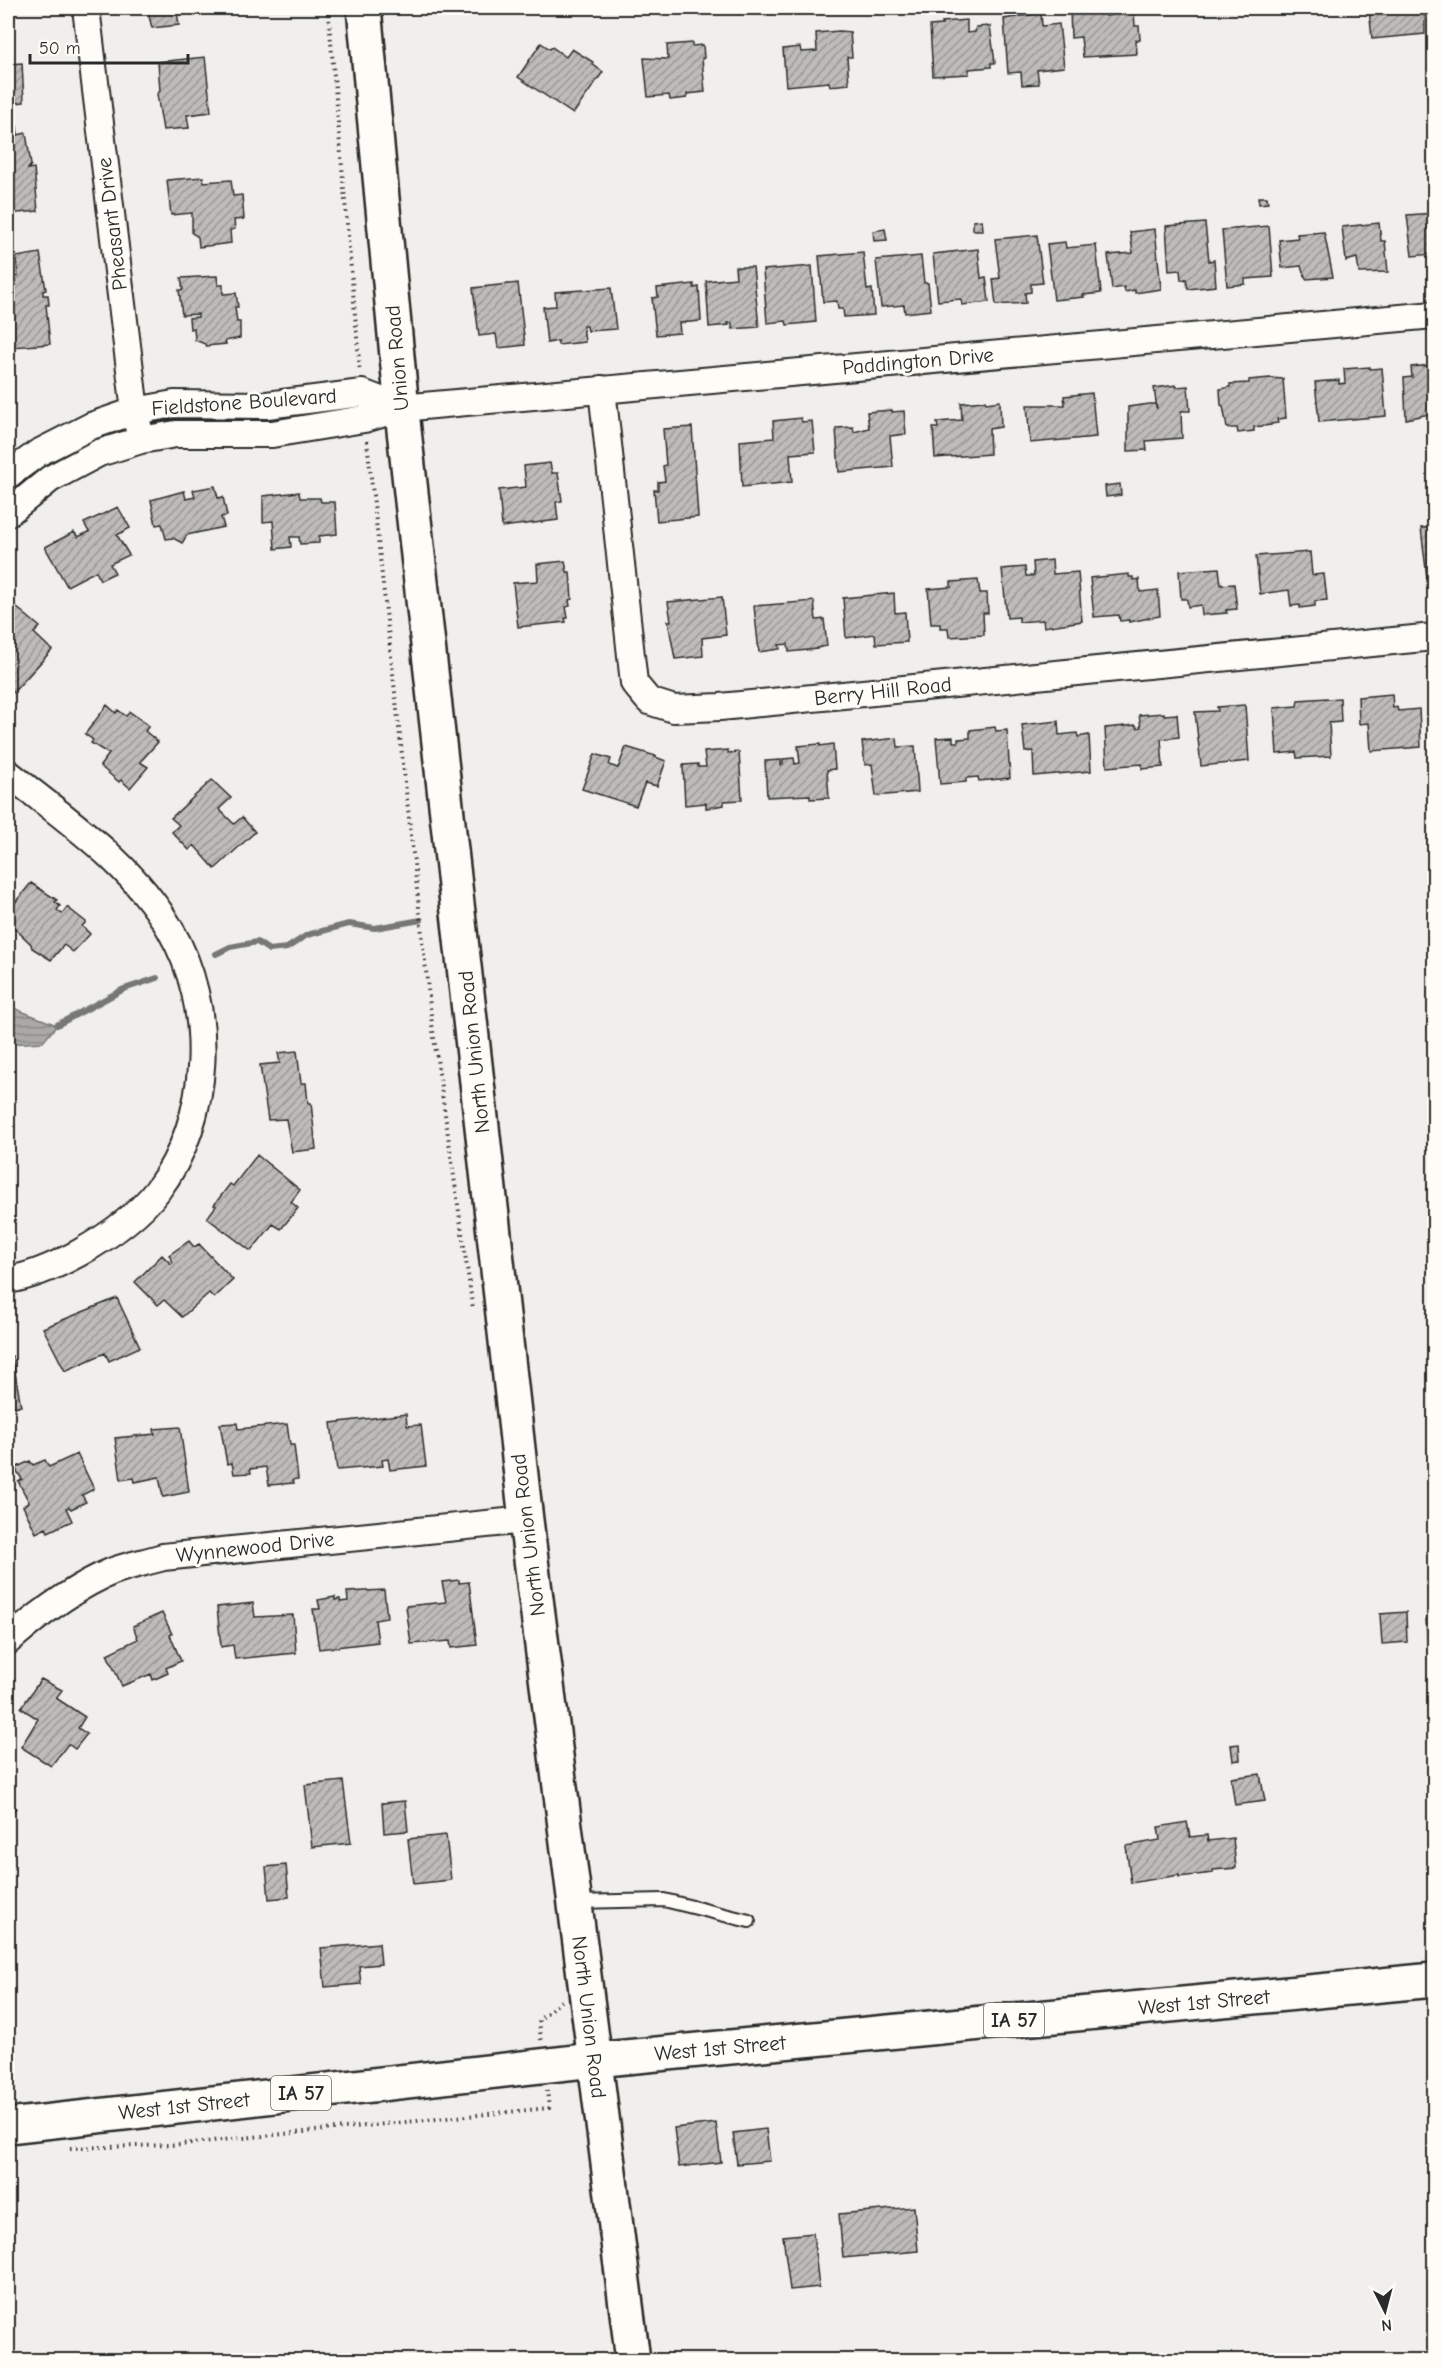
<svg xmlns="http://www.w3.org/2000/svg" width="1442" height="2368" font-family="'Comic Neue',sans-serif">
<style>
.water{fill:url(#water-rules);stroke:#777775;stroke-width:1.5}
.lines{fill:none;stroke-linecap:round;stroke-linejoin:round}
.stream{stroke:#777775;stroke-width:6}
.building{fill:url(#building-hatch);stroke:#2b2b2b;stroke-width:1.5}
.service-casing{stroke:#2b2b2b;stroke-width:16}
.minor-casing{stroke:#2b2b2b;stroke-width:30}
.secondary-casing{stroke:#2b2b2b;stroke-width:38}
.primary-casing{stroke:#2b2b2b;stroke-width:38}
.path{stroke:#2b2b2b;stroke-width:4;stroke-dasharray:1.5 4.5;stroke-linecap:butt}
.service{stroke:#fdfcf7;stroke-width:12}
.minor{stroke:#fdfcf7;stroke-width:26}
.secondary{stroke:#fdfcf7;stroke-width:33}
.primary{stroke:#fdfcf7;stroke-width:33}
.labels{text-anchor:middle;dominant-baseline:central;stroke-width:6;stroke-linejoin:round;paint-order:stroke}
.shield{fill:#fdfcf7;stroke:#6a6a68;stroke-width:1.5}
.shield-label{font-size:20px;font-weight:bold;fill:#2b2b2b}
.street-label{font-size:21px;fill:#2b2b2b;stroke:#fdfcf7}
</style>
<defs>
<pattern id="water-rules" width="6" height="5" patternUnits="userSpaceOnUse" patternTransform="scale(1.5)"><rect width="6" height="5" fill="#aaa9a7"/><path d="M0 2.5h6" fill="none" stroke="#8b8a88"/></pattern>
<pattern id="building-hatch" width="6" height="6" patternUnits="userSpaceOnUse" patternTransform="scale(1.5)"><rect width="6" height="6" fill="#bdbcb8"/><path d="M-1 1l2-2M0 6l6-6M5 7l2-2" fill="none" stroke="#9a9996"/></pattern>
</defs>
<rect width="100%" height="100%" fill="#f0efeb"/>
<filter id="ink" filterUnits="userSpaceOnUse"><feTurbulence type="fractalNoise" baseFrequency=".0167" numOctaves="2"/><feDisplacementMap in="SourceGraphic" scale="12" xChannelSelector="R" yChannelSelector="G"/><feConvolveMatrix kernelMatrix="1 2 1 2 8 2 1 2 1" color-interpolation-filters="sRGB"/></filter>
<g filter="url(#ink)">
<path class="water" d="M8,1006L57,1025L43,1042L8,1044Z"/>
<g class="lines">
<path class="stream" d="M216,954L230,947L257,942L269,950L287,948L307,935L349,924L375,928L421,920
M57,1025L124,989L157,978"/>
</g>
<path class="building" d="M147,8H195L196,9L177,12L179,25L152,28Z
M1070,8H1105L1106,16L1134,12L1135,26H1139L1140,40H1136L1137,54L1083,57L1081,37L1071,38Z
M1369,8H1425V34L1372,39Z
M1041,13L1042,26L1059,24L1064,67L1037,70L1039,84L1022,85L1021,72L1008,73L1004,19Z
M967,20V33L975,32L976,27L990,26L995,63H991V67L969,69V74L933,76L930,26L942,25V22Z
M839,31L850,32L852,57H847L849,84L830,86L829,82L786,86L783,49L800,47L801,52L817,51L816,33Z
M541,43L550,49L552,47L566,57L572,49L593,62L592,64L603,72L573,114L518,77Z
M692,43V46L703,45L704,58H702L705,92L687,94V98L670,100L669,95L648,97L644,58L668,59L667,45Z
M205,57L211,112L187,115L189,128L163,130L157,94L160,91L158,62Z
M22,63L24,102L8,104V64Z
M17,126L18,135L26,133L31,165L28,169L34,168L38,211L8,214V127Z
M203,177L204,182L231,180L233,196L242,195L244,219L234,220L235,229L230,230L231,243L199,247L198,237L192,233V213L171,215L167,180Z
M1258,197H1267L1268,203L1259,204Z
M1434,213V266L1432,254L1412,256L1407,215Z
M982,220L983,230H973V221Z
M1205,223L1209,261L1214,260L1216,286L1188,289L1186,279L1181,280L1180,270L1169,271L1166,226Z
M1379,223L1381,241H1385L1388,272L1359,273L1357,258L1346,261L1342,227Z
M1269,226L1273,277L1245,279V284L1227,286L1222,230Z
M885,229L887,240L874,241L873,231Z
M1155,229L1161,289L1135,293V290L1125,292L1124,287L1112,289L1108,255L1133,253L1130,232Z
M1324,232L1333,277L1306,279L1301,266L1282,268L1279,240L1298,238L1297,234Z
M1037,235L1043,283L1031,284V292L1025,293L1026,303L996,305L993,279L1000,278L995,239Z
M1065,242L1066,248L1096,245L1101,293L1083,295L1084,297L1054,300L1047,244Z
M978,249L981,278L986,277L989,302L962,305L961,299L938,301L933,254Z
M863,252L867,290L872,289L874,315L844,317L843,309H838L837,301L823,302L819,256Z
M40,253L46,290L43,291V295H48L49,305H46L50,344L12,347L11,336L9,334L8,277L18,276L16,257Z
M921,256L924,283H928L931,310L905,313L904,305L881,307L876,260Z
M812,266L816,322L787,325L786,321L767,323L763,270Z
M735,267H753L759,327L732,329V323H728L729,325L709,327L706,281L736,278Z
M217,276L218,285H223V294L236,293L238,307H235L237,322H240V338L225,341L226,344L206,346L205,344L195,340L194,328L190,329L189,318L198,317V314L182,315L179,290H183L181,278Z
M518,283L525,345L498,348L496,334L479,336L473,288Z
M694,284V288L699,287L701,321L679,323L680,333L656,335L652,298L658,297L657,288Z
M611,288L616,329L588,331L587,326H583L585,342L558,345V341L547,343L543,307L556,306L555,292Z
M1432,362H1434V413L1406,419L1404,378L1412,377L1411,367L1432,365Z
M1370,367V369L1382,368L1386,416L1319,422L1315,382L1339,380V384L1345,383L1344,369Z
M1270,378L1283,379L1286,418L1277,419L1278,423L1271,424V425L1254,427V431L1238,433L1237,428H1227L1223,406L1221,405L1220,389L1230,387V384L1249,383V380Z
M1176,385V387L1188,386L1190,411H1181L1182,438L1146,441L1147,450L1128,451V407L1150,404H1155L1157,409L1154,388Z
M1092,393L1096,437L1030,443L1027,405H1065L1064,396Z
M985,401L986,403L1000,401L1001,427L989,429L990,454L935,458L933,428H938L937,422L962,420L961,403Z
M892,410V412L904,411L906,434L890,436L893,467L839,472L836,428L853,427L854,432L869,428L867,412Z
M801,418L802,422L812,421L815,452L790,454L792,482L742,487L740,441L774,438L773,421Z
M692,427L698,517L657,521L654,490H658V482L665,481L663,466L666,465L663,429Z
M550,463L552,473H558L562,501L556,502L558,520L502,527L499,490L526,487L524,466Z
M1120,484L1121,495L1106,497L1105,486Z
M215,486L218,498L223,497L227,516L221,517L224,527L187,535L182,543L173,538L166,539L162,524L156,525L151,500L184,491L186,499L195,497L193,490Z
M299,492L300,498H320L321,502H335L337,534L319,536V543L300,544L299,537H290L291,547L275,549L273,521L263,522V496Z
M118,507L130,528L117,535L129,555L110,564L115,573L100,580L96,571L67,586L45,547L74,532L78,537L89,532L84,523Z
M1434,527V585L1428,586L1421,528Z
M1310,552L1312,575L1324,574L1327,600L1315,601V606L1300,608V605L1291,606L1289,590L1260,594L1256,556Z
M1052,560L1053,574L1078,572L1082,621L1044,627L1043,620L1019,622V617L1007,618L1002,569L1025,567L1026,576H1034L1033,562Z
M565,561L567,572H570L572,599L569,600L570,606L566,607L568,618H565L566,622L518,627L513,583L538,581L537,564Z
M1219,568L1221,585L1234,584L1237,609L1226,610L1227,613L1202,615L1201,605L1188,607L1187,599H1181L1179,571Z
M1129,574V577H1133V580L1139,579L1140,592L1158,590L1160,616L1129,622V620L1120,621L1119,615L1094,617L1090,578Z
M978,580L980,593H987L988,613H983L984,635L949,637L948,628H940V624H931L928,589L951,587V582Z
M894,593L895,613L905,612L907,642L876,644L875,634L846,638L843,598Z
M722,597L726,635L702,638L703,656L675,659L668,621H671L668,602Z
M9,601L40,627L34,633L52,650L8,698Z
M814,601L816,620L824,619L827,646L817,648V649L789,652L788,644L779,645L780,649L759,652L754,606Z
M1392,694L1393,708L1397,707L1398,711L1419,709L1421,747L1371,751L1369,723L1359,724L1358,697Z
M1327,698V699L1340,698L1341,722L1329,723L1331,756L1297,758L1296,752L1277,754L1274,708L1297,706L1298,700Z
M107,705L116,713L118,710L126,716L130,712L149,726L145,731L158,742L140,762L148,767L130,788L121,780L119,782L100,766L109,754L91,743L93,740L85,734Z
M1245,705L1249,761L1201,766L1195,712L1218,711L1217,707Z
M1164,713V715L1177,714L1179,737L1161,739L1163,767L1142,769V764L1107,767L1105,728L1136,725L1137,728L1141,727L1139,715Z
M1058,721L1059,735L1077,733L1078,737L1089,735L1091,771L1034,776L1033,751L1025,752L1022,725Z
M995,727L996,731L1007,730L1010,778L979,781L978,777L966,778V782L940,784L936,738L953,737V742H958V739L970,738V730Z
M897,738L898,747L915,746L918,792L876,796L872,764L865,765L862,742Z
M820,744V746L833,744L835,769L827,770L829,798L810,799V795L767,797L765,761L781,760V765L783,764V759L794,758L795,764L800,763L798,746Z
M626,747L656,756L655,757L666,761L657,786L645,783L636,806L582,789L595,754L611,759L609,765L618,768Z
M728,750V753L739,752L742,800L724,801V805L706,808V803L685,805L683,765L698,764V767H706L704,752Z
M212,780L231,798L219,809L234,824L242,817L255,832L215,869L194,845L189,850L172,832L179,825L171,818Z
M31,883L57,900L55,902L60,906L57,910L62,914L67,907L86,922L82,926L90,934L73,952L64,945L51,960L32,948L31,944L8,922V911Z
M297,1051L301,1083H306L308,1103H311L316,1149L292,1152L286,1119L268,1120L260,1065L280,1063L278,1053Z
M257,1155L300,1190L291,1202L298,1208L281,1229L273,1224L251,1251L207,1218L216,1206L214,1205L230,1184L233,1186Z
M189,1241L194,1247L199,1244L233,1280L214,1298L209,1293L182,1317L164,1300L158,1305L135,1282L162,1255L171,1264L173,1262L169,1255Z
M117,1298L140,1347L109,1361L105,1353L65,1371L43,1328Z
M12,1356L21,1406L8,1407V1357Z
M406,1414L407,1426L421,1425L426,1466L390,1470L388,1459L382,1460L383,1466L337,1470L331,1423Z
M237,1423L238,1429L287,1424L290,1445H294L298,1479L293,1480L294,1483L269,1485L266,1467L250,1469L251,1473L234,1474L232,1463L227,1464L220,1424Z
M180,1427L189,1492L163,1497L159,1477L135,1482L134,1478L121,1480L115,1438L155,1434L154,1429Z
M77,1454L94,1489L82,1495L86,1502L71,1509L69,1507L66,1508L72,1521L48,1532L46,1528L36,1533L23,1506L29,1502L18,1481L22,1479L15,1468L30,1461L33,1465L45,1460L49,1467Z
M459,1580V1583L469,1582L477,1645L451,1648L450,1641L411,1644L406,1606L446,1602L442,1582Z
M384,1590L387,1618L375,1620L378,1642L319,1649L313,1609H320L318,1600L335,1597V1600L340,1599V1602L348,1601L347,1592Z
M253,1603L255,1617L293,1615L296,1653L235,1659L233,1645L221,1647L217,1607Z
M1406,1612L1407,1642L1382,1644L1380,1614Z
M162,1613L172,1634L170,1635L181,1661L166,1668L168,1673L153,1680L151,1674L122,1686L107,1654L138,1639L133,1626Z
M1434,1617V1652L1428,1653L1426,1618Z
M41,1679L62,1690L56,1698L85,1717L78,1728L87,1734L75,1749L68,1744L51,1766L21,1747L38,1719L21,1708Z
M1239,1744L1240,1760L1233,1761L1231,1745Z
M1260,1774L1265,1801L1235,1805L1231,1778Z
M343,1781L351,1843L312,1847L305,1785Z
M405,1801L408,1831L384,1833L382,1803Z
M8,1802L16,1808L8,1820Z
M1187,1822L1190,1837L1207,1835L1208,1841L1233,1838L1236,1868L1213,1870V1873L1179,1877V1875L1131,1883L1126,1846L1160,1840L1158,1827Z
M446,1835L451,1880L413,1884L408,1839Z
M286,1865L289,1897L269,1899L266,1867Z
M379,1943L381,1964L359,1966L361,1984L325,1987L321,1948Z
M716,2123L721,2162L679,2167L674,2128Z
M766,2129L770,2161L737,2164L733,2133Z
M914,2207L918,2251L843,2258L839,2214Z
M813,2233L819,2287L790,2290L783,2236Z"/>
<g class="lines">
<defs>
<path id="service" d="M575,1902L664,1900L749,1921"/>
<path id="minor" d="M86,8L135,411L141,440
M602,389L634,683L649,701L674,709L720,707L1434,637
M8,475L38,453L91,426L135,411L174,404L267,405L362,393L401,408
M8,513L50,479L99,453L141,440L176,434H272L364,419L401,408L1434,315
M8,773C66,820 132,863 170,929C216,1007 212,1119 157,1191C137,1217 107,1237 79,1253C57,1265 33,1276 8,1280
M8,1641C39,1614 74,1587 113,1571C129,1565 147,1562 163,1557L526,1520"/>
<path id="secondary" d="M364,8L404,430L526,1520L633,2360"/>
<path id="primary" d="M8,2126L594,2060L1434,1980"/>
</defs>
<use href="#service" class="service-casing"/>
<use href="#minor" class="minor-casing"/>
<use href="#secondary" class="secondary-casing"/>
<use href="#primary" class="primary-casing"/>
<path class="path" d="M328,8L360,371
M367,441L432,1024L473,1309
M541,2040L539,2020L561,2001
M70,2148L171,2145L549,2108L547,2090"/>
<use href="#service" class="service"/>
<use href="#minor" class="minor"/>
<use href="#secondary" class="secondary"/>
<use href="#primary" class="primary"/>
</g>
</g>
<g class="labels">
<g class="shield">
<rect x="984" y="2003" width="60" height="34" rx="4.5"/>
<rect x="271" y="2076" width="60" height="34" rx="4.5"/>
</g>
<g class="shield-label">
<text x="1014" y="2020">IA 57</text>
<text x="301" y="2093">IA 57</text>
</g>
<g class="street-label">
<text transform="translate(112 224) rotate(-97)">Pheasant Drive</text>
<text transform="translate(397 358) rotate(-95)">Union Road</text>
<text transform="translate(918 361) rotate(-5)">Paddington Drive</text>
<text transform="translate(244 402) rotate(-4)">Fieldstone Boulevard</text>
<text transform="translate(883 691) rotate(-6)">Berry Hill Road</text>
<text transform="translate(474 1052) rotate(-96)">North Union Road</text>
<text transform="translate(528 1535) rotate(-97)">North Union Road</text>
<text transform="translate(255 1547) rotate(-6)">Wynnewood Drive</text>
<text transform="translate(1204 2002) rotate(-5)">West 1st Street</text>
<text transform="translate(589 2017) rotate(83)">North Union Road</text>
<text transform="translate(720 2048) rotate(-5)">West 1st Street</text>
<text transform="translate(184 2106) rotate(-6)">West 1st Street</text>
</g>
</g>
<rect width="1442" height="2368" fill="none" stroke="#fdfcf7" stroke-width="30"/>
<rect x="15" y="15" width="1412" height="2338" fill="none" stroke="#2b2b2b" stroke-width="2" filter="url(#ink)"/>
<g transform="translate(1385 2311) rotate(174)" stroke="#fdfcf7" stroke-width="4.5" paint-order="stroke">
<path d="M0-4.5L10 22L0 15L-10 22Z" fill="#2b2b2b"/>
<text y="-9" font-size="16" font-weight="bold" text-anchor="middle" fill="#2b2b2b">N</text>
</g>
<path d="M30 54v9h158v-9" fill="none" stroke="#2b2b2b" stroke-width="3"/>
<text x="39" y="54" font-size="18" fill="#2b2b2b" stroke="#fdfcf7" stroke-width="4.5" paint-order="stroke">50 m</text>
</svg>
